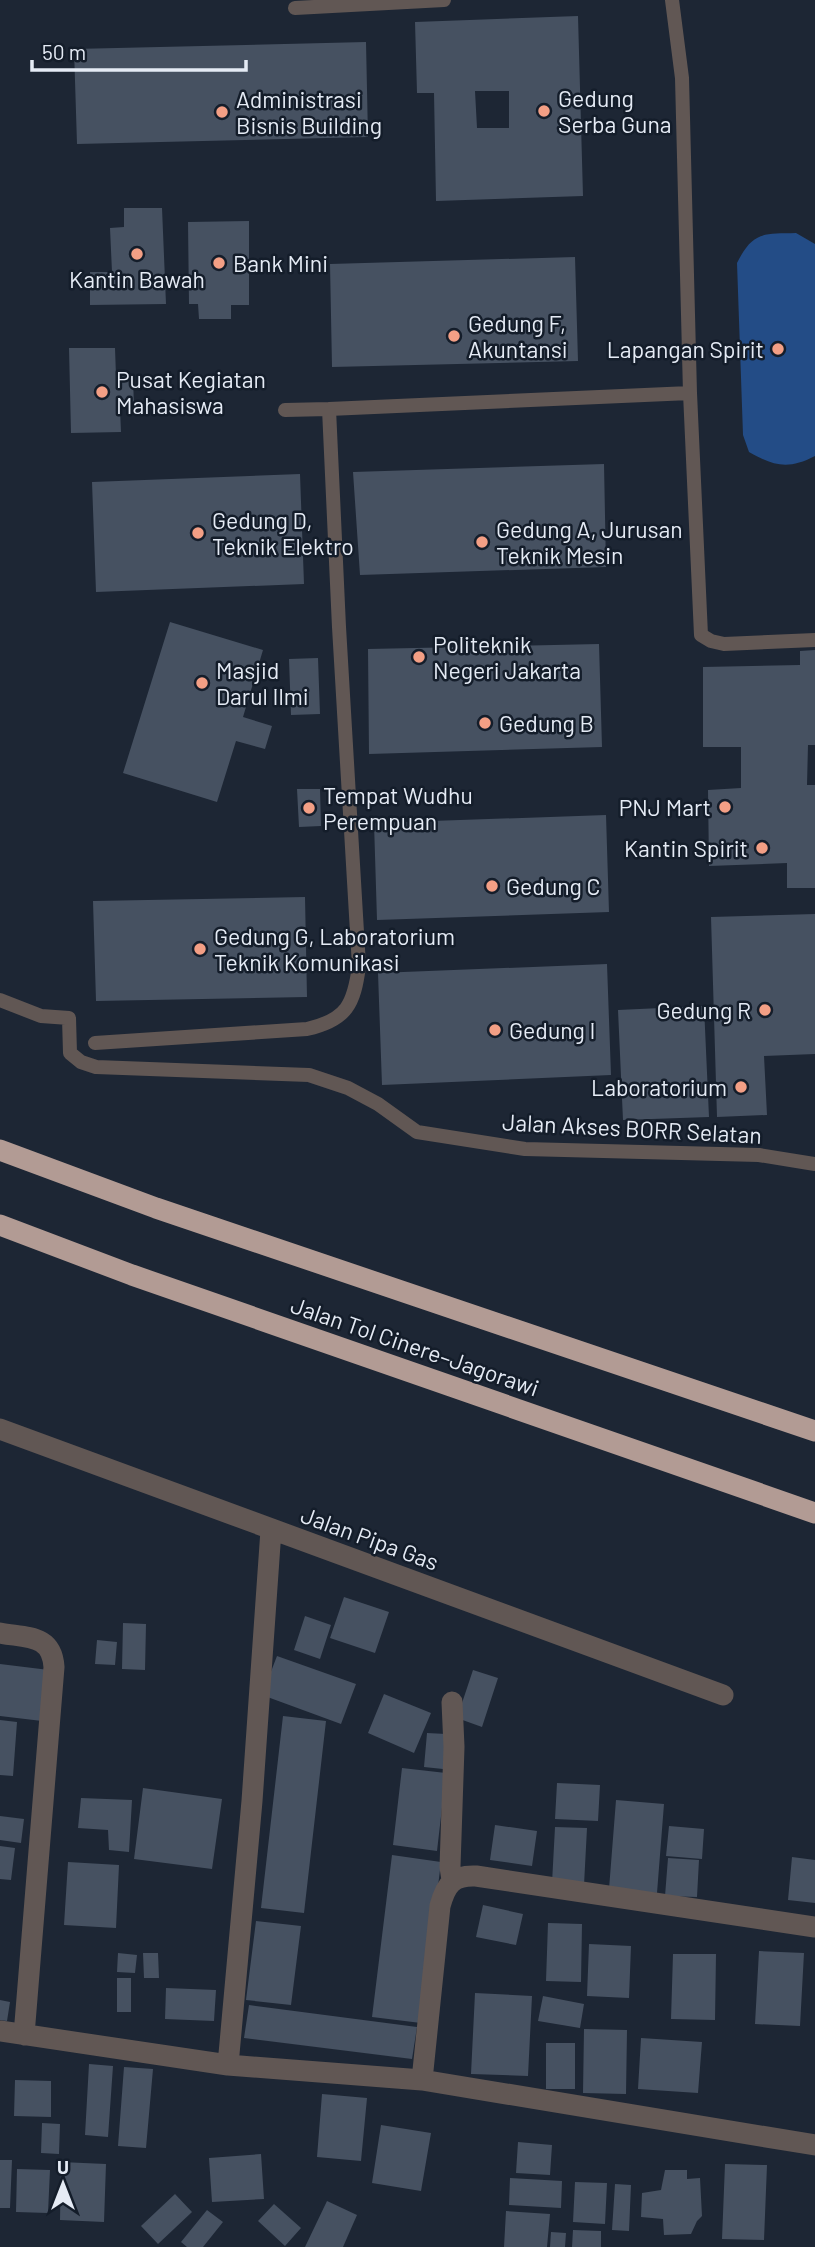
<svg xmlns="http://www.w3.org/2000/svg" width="815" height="2247" font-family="Barlow,sans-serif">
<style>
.green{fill:#234c86}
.building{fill:#465161;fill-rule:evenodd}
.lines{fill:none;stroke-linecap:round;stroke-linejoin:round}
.lane{stroke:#615754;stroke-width:14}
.street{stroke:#615754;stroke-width:21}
.highway{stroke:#b29b94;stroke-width:21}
.poi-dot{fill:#f39f85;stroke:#141d2a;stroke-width:2.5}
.labels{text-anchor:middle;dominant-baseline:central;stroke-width:5;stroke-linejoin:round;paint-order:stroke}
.poi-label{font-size:23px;fill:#e5ebf5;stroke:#141d2a;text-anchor:start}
.street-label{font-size:23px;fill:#e5ebf5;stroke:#141d2a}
</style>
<rect width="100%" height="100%" fill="#1d2634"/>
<path class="green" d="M796,233L815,244V456C788,470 774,466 749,452L743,435L737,263C753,231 763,234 796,233Z"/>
<path class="building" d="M578,16L583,196L436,201L434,93H417L415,22ZM475,91H509V128H477Z
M366,42L368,137L77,144L74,49Z
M124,208H162L166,304L90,305V272H112L110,228L124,227Z
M249,221V305H231V319H199L198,304H189L188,222Z
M575,257L578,361L332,367L330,264Z
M69,348H115L116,376H133L134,408L120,409L121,432L71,433Z
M604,464L606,567L360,575L353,472Z
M300,474L304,584L96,592L92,482Z
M170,622L263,650L243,717L272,726L265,749L236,741L217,802L123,773Z
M599,644L602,747L369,754L368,649Z
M815,650V745H808L807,785H815V888H787V863L709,866L708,790L741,788V747H703V667L800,665V651Z
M318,658L320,714L291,715L289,659Z
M297,789H320L321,826L299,827Z
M606,815L609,912L377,920L374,823Z
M305,897L307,997L96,1001L93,901Z
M815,914V1054L764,1056L767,1115L717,1117L711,917Z
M607,964L611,1075L382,1085L378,973Z
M704,1006L709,1117L623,1120L618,1010Z
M344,1597L389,1612L375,1653L330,1638Z
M305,1616L331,1625L320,1659L294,1650Z
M123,1623L146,1624L145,1670L122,1669Z
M97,1640L117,1642L115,1665L95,1664Z
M277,1656L356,1684L341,1724L262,1695Z
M0,1664L49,1670L42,1721L0,1716Z
M473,1670L498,1678L482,1727L457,1718Z
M384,1694L431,1713L414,1753L368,1733Z
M283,1716L326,1721L304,1913L261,1908Z
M0,1720L17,1722L13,1776L0,1775Z
M427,1733L446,1734L443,1769L424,1767Z
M402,1768L446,1773L437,1851L393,1845Z
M557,1783L600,1785L598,1821L555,1819Z
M143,1788L222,1799L212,1869L134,1859Z
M81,1798L132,1800L129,1852L109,1850L108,1830L78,1828Z
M616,1800L664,1804L657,1893L609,1889Z
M0,1816L24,1819L21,1843L0,1840Z
M495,1825L537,1831L532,1866L490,1860Z
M669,1826L704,1829L702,1859L666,1856Z
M555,1827L587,1828L584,1885L552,1883Z
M0,1846L15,1848L11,1880L0,1879Z
M392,1855L441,1862L421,2023L372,2017Z
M792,1857L815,1860V1903L788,1900Z
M668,1858L699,1860L697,1897L665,1896Z
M68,1862L119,1865L116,1928L64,1925Z
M483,1905L523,1914L516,1945L476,1937Z
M256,1921L301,1926L291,2005L246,2000Z
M548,1923L582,1924L581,1982L546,1981Z
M589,1944L631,1946L629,1998L587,1996Z
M759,1951L804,1953L800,2026L755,2024Z
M118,1953L137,1955L135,1973L117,1972Z
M143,1953H158L159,1978H144Z
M673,1954H716L715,2020L671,2019Z
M117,1978H131V2012H117Z
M166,1988L216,1990L214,2021L165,2019Z
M475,1993L532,1996L528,2076L471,2074Z
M543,1996L584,2004L580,2028L538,2021Z
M0,2000L10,2002L7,2021L0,2020Z
M249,2005L417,2027L412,2059L244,2038Z
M584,2029L627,2030L626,2094L583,2093Z
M641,2038L702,2042L698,2093L638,2089Z
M546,2043H575V2089H546Z
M89,2064L113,2066L108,2137L85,2135Z
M124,2067L153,2069L146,2148L118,2146Z
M15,2080L51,2081V2117L14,2116Z
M322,2094L367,2098L361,2161L317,2157Z
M42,2123L60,2124L59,2154L41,2153Z
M381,2125L431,2133L421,2191L372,2183Z
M518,2142L552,2145L550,2175L516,2173Z
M261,2154L264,2199L212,2202L209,2158Z
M0,2160H12L10,2208H0Z
M61,2162L106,2164L104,2222L60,2220Z
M725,2164L767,2165L764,2240L722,2239Z
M17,2169L50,2170L48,2213L16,2212Z
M665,2170H687V2179L700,2178L702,2216L697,2221L691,2234L664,2235L663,2219L641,2217L642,2193L661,2190Z
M510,2178L562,2181L561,2208L509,2205Z
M575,2182L607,2183L605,2224L573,2222Z
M615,2184L631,2185L629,2231L612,2230Z
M175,2194L192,2212L158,2244L141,2226Z
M327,2201L357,2215L343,2247H305Z
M274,2204L301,2228L285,2246L258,2221Z
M207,2210L223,2222L203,2247H187L181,2242Z
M506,2211L550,2214L547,2247H504Z
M573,2230L601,2231V2247H572Z
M551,2232L566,2233L565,2247H550Z"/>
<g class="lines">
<path class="lane" d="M672,0L682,78L690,393L701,635L711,641L724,644L815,640
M295,8L444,0
M285,410L329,409
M0,1000L41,1016L69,1018L70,1053L81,1062L96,1067L309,1075L348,1088L378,1104L417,1132L525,1149L759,1155L815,1164
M95,1043L307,1029C347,1020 354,1004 359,966L339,627L329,409L690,393"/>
<path class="street" d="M0,1429L723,1695
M0,1633C27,1638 52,1634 54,1667L24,2035
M452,1702L454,1747L450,1867L452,1880
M0,2031L228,2065L422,2080L815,2145
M228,2065L252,1801L271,1530
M422,2080L440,1906C446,1884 453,1875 476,1876L815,1927"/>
<path class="highway" d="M0,1150L156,1208L815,1431
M0,1225L132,1275L815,1513"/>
</g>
<g class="poi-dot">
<circle cx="544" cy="111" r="7"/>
<circle cx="222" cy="112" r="7"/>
<circle cx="137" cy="254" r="7"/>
<circle cx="219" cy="263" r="7"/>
<circle cx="454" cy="336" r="7"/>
<circle cx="778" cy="349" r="7"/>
<circle cx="102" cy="392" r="7"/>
<circle cx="198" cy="533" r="7"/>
<circle cx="482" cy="542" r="7"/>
<circle cx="419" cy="657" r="7"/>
<circle cx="202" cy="683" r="7"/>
<circle cx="485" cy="723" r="7"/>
<circle cx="725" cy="807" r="7"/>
<circle cx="309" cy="808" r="7"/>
<circle cx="762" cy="848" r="7"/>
<circle cx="492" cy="886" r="7"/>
<circle cx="200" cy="949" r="7"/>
<circle cx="765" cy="1010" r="7"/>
<circle cx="495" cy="1030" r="7"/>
<circle cx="741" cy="1087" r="7"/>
</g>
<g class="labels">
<g class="poi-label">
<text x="558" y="98">Gedung<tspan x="558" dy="26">Serba Guna</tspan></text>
<text x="236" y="99">Administrasi<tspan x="236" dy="26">Bisnis Building</tspan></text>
<text x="233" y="263">Bank Mini</text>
<text x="137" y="279" text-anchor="middle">Kantin Bawah</text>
<text x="468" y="323">Gedung F,<tspan x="468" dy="26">Akuntansi</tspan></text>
<text x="764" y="349" text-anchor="end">Lapangan Spirit</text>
<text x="116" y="379">Pusat Kegiatan<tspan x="116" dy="26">Mahasiswa</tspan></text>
<text x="212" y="520">Gedung D,<tspan x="212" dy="26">Teknik Elektro</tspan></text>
<text x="496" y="529">Gedung A, Jurusan<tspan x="496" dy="26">Teknik Mesin</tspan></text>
<text x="433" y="644">Politeknik<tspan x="433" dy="26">Negeri Jakarta</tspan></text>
<text x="216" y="670">Masjid<tspan x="216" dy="26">Darul Ilmi</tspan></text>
<text x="499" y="723">Gedung B</text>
<text x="323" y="795">Tempat Wudhu<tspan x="323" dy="26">Perempuan</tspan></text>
<text x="711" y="807" text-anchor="end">PNJ Mart</text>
<text x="748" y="848" text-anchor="end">Kantin Spirit</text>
<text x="506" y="886">Gedung C</text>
<text x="214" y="936">Gedung G, Laboratorium<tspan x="214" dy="26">Teknik Komunikasi</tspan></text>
<text x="751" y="1010" text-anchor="end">Gedung R</text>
<text x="509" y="1030">Gedung I</text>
<text x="727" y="1087" text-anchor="end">Laboratorium</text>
</g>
<g class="street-label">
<text transform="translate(632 1128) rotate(3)">Jalan Akses BORR Selatan</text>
<text transform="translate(415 1346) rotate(19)">Jalan Tol Cinere–Jagorawi</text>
<text transform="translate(370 1538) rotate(20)">Jalan Pipa Gas</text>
</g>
</g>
<g transform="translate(63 2184)" stroke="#141d2a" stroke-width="5" paint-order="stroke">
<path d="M0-5L12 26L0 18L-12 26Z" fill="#e5ebf5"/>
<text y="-10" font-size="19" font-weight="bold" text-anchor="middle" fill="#e5ebf5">U</text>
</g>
<path d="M32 60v10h214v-10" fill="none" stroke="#e5ebf5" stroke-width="3.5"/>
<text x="42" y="60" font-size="21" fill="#e5ebf5" stroke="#141d2a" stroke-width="5" paint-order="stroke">50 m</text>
</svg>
